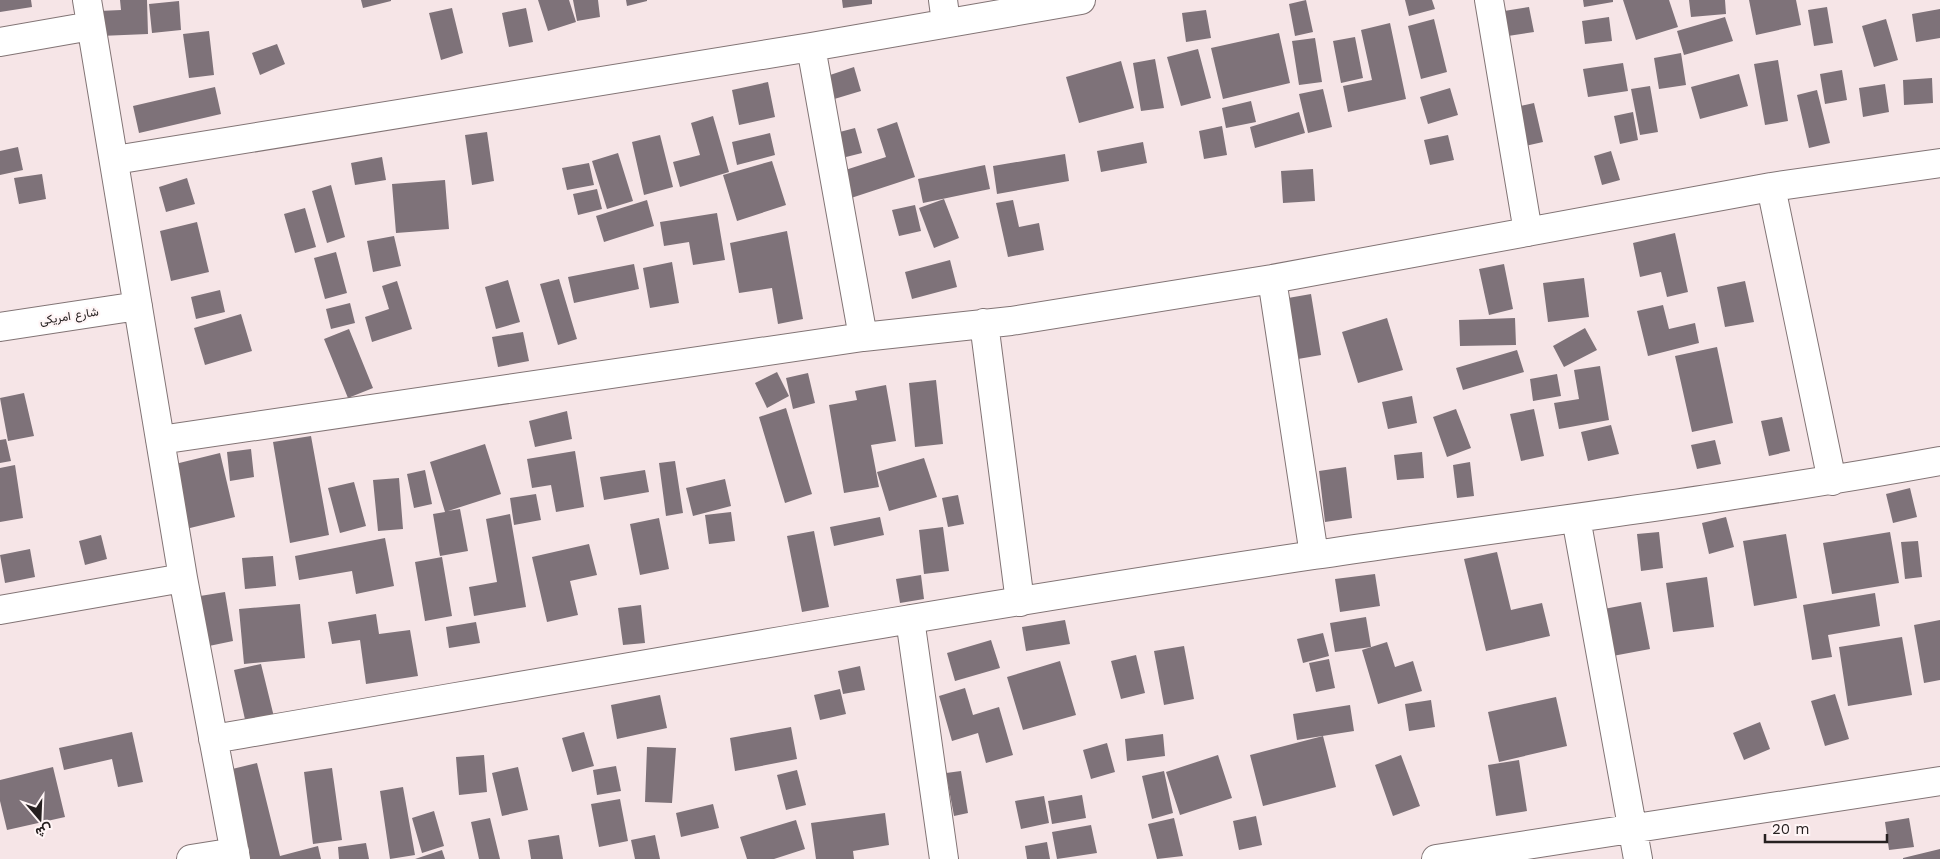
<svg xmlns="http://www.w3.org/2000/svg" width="1940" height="859" font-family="'Work Sans',Vazirmatn,sans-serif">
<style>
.building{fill:#7e7279}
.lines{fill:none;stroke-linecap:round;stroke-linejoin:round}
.minor-casing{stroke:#827475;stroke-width:30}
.minor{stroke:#fff;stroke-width:28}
.labels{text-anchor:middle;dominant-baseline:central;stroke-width:4.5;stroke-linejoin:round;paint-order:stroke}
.street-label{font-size:12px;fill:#262020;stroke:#fff5f6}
</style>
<rect width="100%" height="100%" fill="#f6e5e7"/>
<path class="building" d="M0,0H31L32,7L0,12Z
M120,0H147L148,34L100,36L99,11L121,10Z
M361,0H391V1L363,8Z
M538,0H569L576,22L548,31Z
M573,0H598L600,17L577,21Z
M626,0H647V1L627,6Z
M842,0H872V4L843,8Z
M1306,0L1313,32L1295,36L1289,4Z
M1405,0H1432L1435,9L1409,16Z
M1583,0H1613V2L1584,7Z
M1623,0H1669L1678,27L1636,40Z
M1689,0H1725L1726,14L1691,17Z
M1749,0H1796L1801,25L1756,35Z
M179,1L181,30L152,33L149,4Z
M1529,7L1534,32L1508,36L1504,11Z
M1827,7L1833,43L1814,46L1808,10Z
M452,8L463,53L441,60L429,13Z
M526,8L533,42L509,47L502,13Z
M1940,9V38L1916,42L1912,14Z
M1206,10L1211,38L1186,42L1182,13Z
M1609,17L1612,41L1585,44L1582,21Z
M1725,17L1733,41L1684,55L1677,31Z
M1434,19L1447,72L1421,79L1408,26Z
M1886,19L1898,60L1874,67L1862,26Z
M1390,23L1406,99L1348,112L1343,86L1372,80L1361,30Z
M209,31L214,75L189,78L183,34Z
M1279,33L1290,83L1223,99L1211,48Z
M1355,37L1363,78L1341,83L1333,41Z
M1315,38L1322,82L1299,85L1292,41Z
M277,44L285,64L260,75L252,53Z
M1198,49L1211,98L1181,106L1167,57Z
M1681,53L1686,85L1659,89L1654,58Z
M1155,59L1164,108L1141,111L1133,63Z
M1778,60L1788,121L1765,125L1754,64Z
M1121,61L1134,108L1079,123L1066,77Z
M1623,63L1628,91L1588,97L1583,69Z
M854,67L861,91L831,100L824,77Z
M1842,70L1847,100L1825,104L1820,74Z
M1739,74L1748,106L1700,119L1691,87Z
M1932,78L1933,103L1904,105L1903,80Z
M768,82L775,117L739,125L732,90Z
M1885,84L1889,112L1863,117L1859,88Z
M1650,86L1658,132L1640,135L1631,89Z
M215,87L221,114L139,133L133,106Z
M1450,88L1458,115L1428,124L1420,97Z
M1323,89L1332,127L1308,133L1299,94Z
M1817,90L1830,143L1809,148L1797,95Z
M1251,101L1256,122L1226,128L1222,108Z
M1534,103L1543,142L1521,147L1511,108Z
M1299,112L1305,133L1255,148L1250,127Z
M1633,112L1638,140L1620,144L1614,116Z
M713,116L729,172L680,187L673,162L700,155L691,123Z
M897,122L915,177L848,199L839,172L886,157L877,129Z
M1222,126L1227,155L1204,159L1199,131Z
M855,128L862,153L838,159L832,134Z
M487,132L494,181L472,185L465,135Z
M770,133L775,155L737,165L732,142Z
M660,135L673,187L644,195L632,142Z
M1448,135L1454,160L1430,165L1424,140Z
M1143,142L1147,163L1101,172L1097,151Z
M18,147L23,170L0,175V151Z
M1611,151L1620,180L1602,185L1594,156Z
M618,153L633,201L607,209L592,161Z
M1065,154L1069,181L997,194L993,166Z
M382,157L386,180L355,185L351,163Z
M772,161L786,205L737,221L723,175Z
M589,163L594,185L567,190L562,168Z
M985,165L990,189L923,203L918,179Z
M1313,169L1315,201L1283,203L1281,171Z
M42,174L46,199L19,204L14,178Z
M187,178L195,204L166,212L159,187Z
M445,180L449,229L396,233L392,184Z
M331,185L345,237L327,243L312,191Z
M597,189L602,209L578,215L573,194Z
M944,199L959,238L934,248L919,208Z
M647,200L654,226L604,242L596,216Z
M1013,200L1019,227L1039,223L1044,250L1008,257L996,203Z
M915,205L921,231L899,236L892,210Z
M305,208L316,247L295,253L284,214Z
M717,213L725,260L693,265L689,242L664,246L660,222Z
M197,222L209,272L171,281L160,231Z
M787,231L803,319L778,324L772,288L739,293L730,243Z
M1675,233L1688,292L1667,297L1661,272L1640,277L1633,243Z
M394,236L401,266L373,272L367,241Z
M336,252L347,293L325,299L314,258Z
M950,260L957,287L912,299L905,272Z
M672,262L679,303L650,308L643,268Z
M634,264L639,289L574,303L568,277Z
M1504,264L1513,309L1489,315L1479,269Z
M1584,278L1589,317L1548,322L1543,283Z
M559,279L577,339L558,345L540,284Z
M508,280L520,322L496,329L485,287Z
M397,281L412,329L372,342L365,317L389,309L382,286Z
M1745,281L1754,322L1725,327L1717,287Z
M220,290L225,312L196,319L191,297Z
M1311,294L1321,355L1298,359L1288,298Z
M350,303L355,323L331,329L326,309Z
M1663,305L1669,329L1695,323L1699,343L1648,356L1637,311Z
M241,314L252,351L205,365L194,328Z
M1387,318L1403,370L1358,383L1342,332Z
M1515,318L1516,345L1460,346L1459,320Z
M1585,328L1597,350L1564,367L1553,346Z
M349,329L373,388L348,398L324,339Z
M523,332L529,361L498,367L492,337Z
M1717,347L1733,423L1692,432L1675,356Z
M1517,350L1524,372L1463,390L1456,368Z
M1600,366L1609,420L1559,429L1554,403L1579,399L1574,370Z
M777,372L789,396L767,408L755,383Z
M808,373L815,403L793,409L786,378Z
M1557,374L1561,396L1533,401L1530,379Z
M936,380L943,444L915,447L909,383Z
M886,385L896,441L871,445L879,487L844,493L829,405L857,400L855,391Z
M24,393L34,436L8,441L0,398Z
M1412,396L1417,423L1388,429L1382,402Z
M786,408L812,494L785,503L759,417Z
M1456,409L1471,448L1447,457L1433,417Z
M1534,409L1544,456L1521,461L1510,414Z
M567,411L572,439L535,447L529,421Z
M1782,417L1790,451L1769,456L1761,421Z
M1611,425L1619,454L1588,461L1581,432Z
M311,436L329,535L290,543L273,442Z
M6,439L11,461L0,463V440Z
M1715,440L1721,464L1697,469L1691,445Z
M485,444L501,494L448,511L460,509L468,551L440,556L433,514L445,512L430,462Z
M251,449L254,477L230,481L227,452Z
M575,451L584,507L556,512L551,485L532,488L527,459Z
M1422,452L1424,478L1397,480L1394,455Z
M220,453L235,517L186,529L171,465Z
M924,458L937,497L889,511L877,472Z
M675,461L683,513L666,516L659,463Z
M1470,462L1474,496L1457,498L1453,465Z
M15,465L23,518L0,522V468Z
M1346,467L1352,518L1325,522L1319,471Z
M425,470L432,504L414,508L407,474Z
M645,470L649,492L604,500L600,477Z
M399,478L403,529L378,531L373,480Z
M725,479L731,506L693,516L686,488Z
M354,482L366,526L340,533L328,488Z
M1910,488L1917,517L1893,523L1886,494Z
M536,494L541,520L514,525L510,498Z
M958,495L964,524L948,527L942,498Z
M731,512L735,541L709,544L705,515Z
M510,514L526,607L474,616L469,587L497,582L486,519Z
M880,517L884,535L834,546L830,527Z
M1726,517L1734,547L1709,554L1702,523Z
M659,518L669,569L640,575L630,524Z
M943,527L949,571L924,574L919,530Z
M814,531L829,607L802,612L787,536Z
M1659,532L1663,568L1641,571L1637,534Z
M1890,532L1899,583L1832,594L1823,543Z
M1786,534L1797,598L1754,606L1743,541Z
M101,535L107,559L85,565L79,541Z
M385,538L394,586L356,594L352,571L299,580L295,556Z
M1918,541L1922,577L1905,579L1901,542Z
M589,544L597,575L570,581L578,615L547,622L532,557Z
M30,549L35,577L5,583L0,555Z
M1497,552L1511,610L1542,603L1550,636L1486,651L1464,559Z
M273,556L276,586L245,589L242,558Z
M442,557L452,616L425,621L415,562Z
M1375,574L1380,606L1340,612L1335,579Z
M921,575L924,599L900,603L896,579Z
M1707,577L1714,627L1673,632L1666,583Z
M225,592L233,641L209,646L200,596Z
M1875,593L1880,626L1828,635L1832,657L1812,660L1803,605Z
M1641,602L1650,649L1602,658L1593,611Z
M300,604L305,658L244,664L239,609Z
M641,605L645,643L623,645L618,608Z
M376,614L379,634L410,630L418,676L366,684L360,640L332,644L328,622Z
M1366,617L1371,647L1335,652L1330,623Z
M1065,620L1070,644L1026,651L1022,627Z
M1940,620V680L1924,683L1914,625Z
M476,622L480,643L449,648L446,627Z
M1323,633L1329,656L1303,663L1297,639Z
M1902,637L1912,695L1848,706L1839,647Z
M991,640L1000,668L955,681L947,653Z
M1387,642L1395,667L1413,661L1422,691L1378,704L1362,650Z
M1184,646L1194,699L1164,705L1154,651Z
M1136,655L1145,693L1121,699L1111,661Z
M1329,659L1335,688L1316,692L1309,663Z
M1060,661L1076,715L1023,730L1007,677Z
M261,664L274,717L246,724L234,670Z
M860,666L865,690L843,694L838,671Z
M965,688L973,715L999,707L1013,755L986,763L978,733L952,741L939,696Z
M840,689L846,714L820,720L814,695Z
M1835,694L1849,739L1825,746L1811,701Z
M660,695L667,728L617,739L611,705Z
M1556,697L1567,746L1499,762L1488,712Z
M1431,700L1435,727L1409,731L1405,704Z
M1350,705L1354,731L1297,740L1293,714Z
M1760,722L1770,749L1744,760L1733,733Z
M791,727L797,759L735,771L730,738Z
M132,732L143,782L118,787L112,759L64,770L59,748Z
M584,732L594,766L572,772L562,738Z
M1163,734L1165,756L1127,761L1125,739Z
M1323,736L1336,787L1263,806L1250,755Z
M1107,743L1115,772L1091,779L1083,750Z
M647,747L676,748L672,803L645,802Z
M484,755L487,792L459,795L456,757Z
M1218,755L1232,798L1180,815L1166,772Z
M1401,755L1420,806L1393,816L1375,765Z
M1519,760L1527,811L1496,816L1488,765Z
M257,763L280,856L318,846L321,859H247L224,771Z
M616,766L621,791L597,795L593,770Z
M53,767L65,817L7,830L0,801V780Z
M518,767L528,810L502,816L492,773Z
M332,768L342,840L313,844L304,772Z
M797,770L806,805L786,810L777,775Z
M961,771L968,813L954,816L946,773Z
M1164,771L1173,813L1152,819L1142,776Z
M403,787L415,855L390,859L380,791Z
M1082,795L1086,818L1052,824L1048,801Z
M1044,796L1049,823L1021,829L1015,801Z
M620,799L628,841L599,847L591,804Z
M713,804L719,828L681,837L676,813Z
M434,811L444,846L422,853L412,818Z
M885,813L889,845L853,851L854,859H816L811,823Z
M1256,816L1262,845L1239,850L1233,821Z
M490,818L500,859H479L471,822Z
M1174,818L1183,856L1157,859L1148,824Z
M1909,818L1914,847L1889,850L1885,822Z
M796,820L805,849L774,859H747L740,837Z
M1091,825L1097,853L1057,859L1052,832Z
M559,835L563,859H531L528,840Z
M655,835L660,859H635L631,840Z
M1047,842L1050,859H1027L1025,846Z
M366,843L369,859H339L338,847Z
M1940,849V859H1903V858Z
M442,850L445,859H415Z"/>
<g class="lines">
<defs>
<path id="minor" d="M87,0L183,578L236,859
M943,0L946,23
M1489,0L1528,232
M0,42L91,26
M811,47L863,337
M115,160L811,47L1081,0
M1771,187L1832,481
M1272,279L1314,555
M984,323L1020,602
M0,327L138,306
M160,440L863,337L1011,321L1272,279L1771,187L1940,163
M1576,518L1638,859
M0,610L183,578
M910,619L944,859
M213,739C580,676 946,610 1314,555C1523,524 1732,499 1940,461
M191,859L235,852
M1436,859L1940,781"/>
</defs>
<use href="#minor" class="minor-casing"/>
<use href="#minor" class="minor"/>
</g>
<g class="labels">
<g class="street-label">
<text transform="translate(69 316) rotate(-9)">شارع امريكى</text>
</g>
</g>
<g transform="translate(40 819) rotate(161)" stroke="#fff5f6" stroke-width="4" paint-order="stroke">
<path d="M0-4L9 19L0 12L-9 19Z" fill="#262020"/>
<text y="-8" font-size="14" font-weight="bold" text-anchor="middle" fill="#262020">ش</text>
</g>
<path d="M1765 834v8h122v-8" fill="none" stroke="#262020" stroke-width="2.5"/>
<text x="1772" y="834" font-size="15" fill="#262020" stroke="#fff5f6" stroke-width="4" paint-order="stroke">20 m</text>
</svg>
